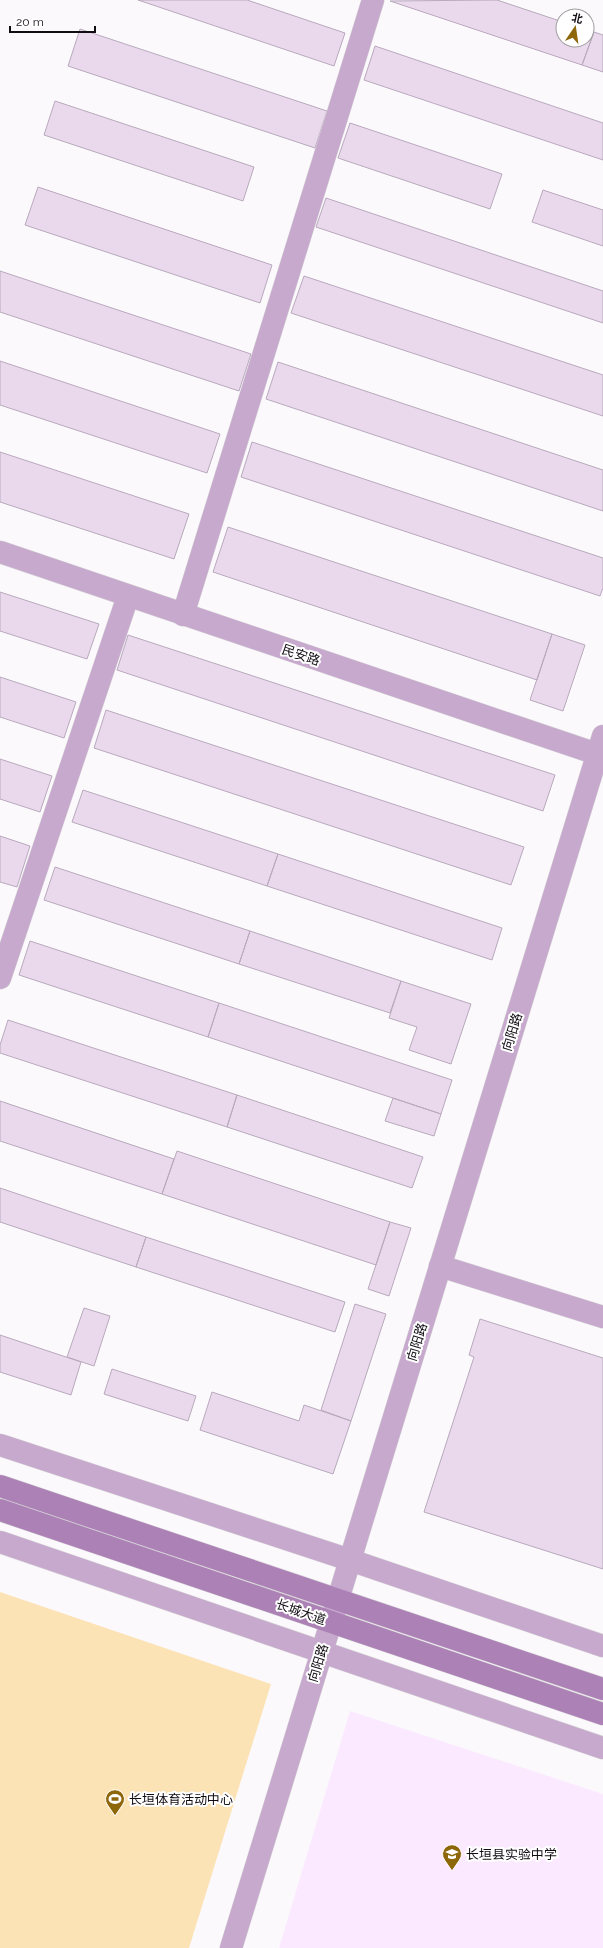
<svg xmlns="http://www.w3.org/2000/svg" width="603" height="1948" font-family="Raleway,'Noto Sans SC',sans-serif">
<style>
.built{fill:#fbeaff}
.green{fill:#fce3b6}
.building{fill:#ead9ed;stroke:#b8a9bc}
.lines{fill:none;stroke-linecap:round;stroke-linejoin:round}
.minor-casing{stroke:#d6d3d7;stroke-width:23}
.tertiary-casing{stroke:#d6d3d7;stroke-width:23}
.secondary-casing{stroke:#d6d3d7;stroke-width:23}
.minor{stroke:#c7a9cd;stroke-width:22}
.tertiary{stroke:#c7a9cd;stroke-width:22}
.secondary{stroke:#ac81b6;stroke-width:22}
.labels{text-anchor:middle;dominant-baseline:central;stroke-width:4;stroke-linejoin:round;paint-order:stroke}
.street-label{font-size:13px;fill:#110c12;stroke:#fff}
.poi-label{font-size:13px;fill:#110c12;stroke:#fff;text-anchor:start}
</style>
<rect width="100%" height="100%" fill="#fcf9fd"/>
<path class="built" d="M350,1711L603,1794V1948H279Z"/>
<path class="green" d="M0,1592L271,1684L189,1948H0Z"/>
<path class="building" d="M138,0H247L345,33L334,66Z
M497,0L563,22V40H587V30L594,32L582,65L390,1Z
M80,29L327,111L315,148L68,66Z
M594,32L603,35V72L582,65Z
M375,46L603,123V160L364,80Z
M55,101L254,167L243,201L44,135Z
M350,123L502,174L490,209L338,158Z
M38,187L272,265L260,303L25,225Z
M543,190L603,210V246L532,222Z
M326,198L603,291V323L316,227Z
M0,271L251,354L239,391L0,312Z
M304,276L603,375V416L291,313Z
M0,361L220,434L207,473L0,405Z
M278,362L603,470V511L266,399Z
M252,442L603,558V588L600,596L241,477Z
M0,452L189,514L174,559L0,502Z
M228,527L552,634L537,680L213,572Z
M0,592L99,624L87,659L0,631Z
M552,634L585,645L563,711L530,700Z
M128,635L555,775L543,811L117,670Z
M0,677L76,702L64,738L0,717Z
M106,710L524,847L511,885L94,748Z
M0,759L52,776L40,812L0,799Z
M83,790L278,854L267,886L72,822Z
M0,836L30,846L17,887L0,882Z
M278,854L502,928L492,960L267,886Z
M55,867L250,931L239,964L44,900Z
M250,931L401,981L390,1013L239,964Z
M30,941L219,1003L208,1037L19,975Z
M401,981L471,1004L451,1064L409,1050L417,1027L389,1018Z
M219,1003L452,1080L441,1114L208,1037Z
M8,1020L237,1095L227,1127L0,1053V1045Z
M237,1095L423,1157L412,1188L227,1127Z
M393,1098L441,1114L434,1136L385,1121Z
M0,1101L174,1159L162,1194L0,1141Z
M177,1151L390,1222L376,1265L162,1194Z
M0,1188L146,1237L136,1267L0,1222Z
M390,1222L411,1228L389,1296L368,1289Z
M146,1237L345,1302L335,1332L136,1267Z
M355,1304L386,1314L351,1421L321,1410Z
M84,1308L110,1316L94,1366L67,1357Z
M480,1319L603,1358V1569L424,1512L474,1357L469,1355Z
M0,1335L81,1362L71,1395L0,1372Z
M112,1369L196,1396L188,1421L104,1394Z
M212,1392L299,1421L304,1405L351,1421L333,1474L200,1430Z"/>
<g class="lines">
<defs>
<path id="minor" d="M183,615L373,0
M0,978L128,596
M440,1266L603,1317
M0,1445L350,1560L603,1646
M0,1542L603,1748"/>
<path id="tertiary" d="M0,552L603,756
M231,1948L603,736"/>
<path id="secondary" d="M0,1486L603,1689
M0,1510L603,1714"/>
</defs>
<use href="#minor" class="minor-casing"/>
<use href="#tertiary" class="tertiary-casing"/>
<use href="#secondary" class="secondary-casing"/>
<use href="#minor" class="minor"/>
<use href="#tertiary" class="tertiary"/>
<use href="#secondary" class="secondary"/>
</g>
<defs>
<symbol id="stadium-pin" viewBox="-11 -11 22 30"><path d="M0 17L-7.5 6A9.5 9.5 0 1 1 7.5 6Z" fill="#8e670b" stroke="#fff"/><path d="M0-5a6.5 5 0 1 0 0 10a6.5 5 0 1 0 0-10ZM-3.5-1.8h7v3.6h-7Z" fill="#fff"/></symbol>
<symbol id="school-pin" viewBox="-11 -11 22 30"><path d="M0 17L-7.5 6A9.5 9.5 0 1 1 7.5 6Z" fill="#8e670b" stroke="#fff"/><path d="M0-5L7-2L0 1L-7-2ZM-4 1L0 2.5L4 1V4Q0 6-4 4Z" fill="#fff"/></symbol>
</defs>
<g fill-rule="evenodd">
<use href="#stadium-pin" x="104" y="1788" width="22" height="30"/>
<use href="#school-pin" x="441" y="1843" width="22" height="30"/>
</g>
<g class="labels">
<g class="street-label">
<text transform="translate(301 655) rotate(19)">民安路</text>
<text transform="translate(512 1032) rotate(-73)">向阳路</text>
<text transform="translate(417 1342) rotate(-73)">向阳路</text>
<text transform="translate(301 1612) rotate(19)">长城大道</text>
<text transform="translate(318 1663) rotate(-73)">向阳路</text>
</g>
<g class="poi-label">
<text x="129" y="1799">长垣体育活动中心</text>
<text x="466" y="1854">长垣县实验中学</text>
</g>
</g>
<g transform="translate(575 28) rotate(13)"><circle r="19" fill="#ffffff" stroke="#a09ea0"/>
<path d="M0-3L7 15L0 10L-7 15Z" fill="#8e670b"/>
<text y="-6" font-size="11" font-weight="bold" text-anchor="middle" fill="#110c12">北</text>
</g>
<path d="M10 26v6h85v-6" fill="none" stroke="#110c12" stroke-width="2"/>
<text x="16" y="26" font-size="12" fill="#110c12" stroke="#ffffff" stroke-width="3" paint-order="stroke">20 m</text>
</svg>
